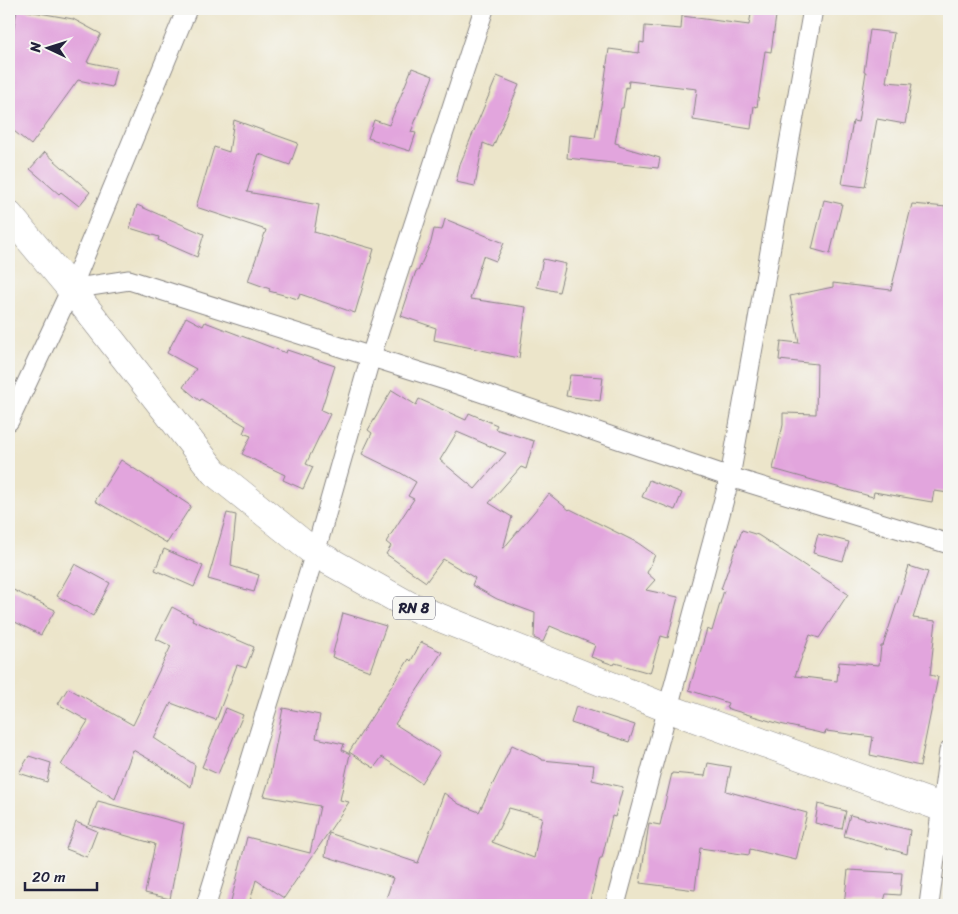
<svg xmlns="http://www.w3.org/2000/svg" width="958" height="914" font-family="Sriracha,sans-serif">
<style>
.building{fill:#e2a5dd;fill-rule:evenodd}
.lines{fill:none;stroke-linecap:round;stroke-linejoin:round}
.street-casing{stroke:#878482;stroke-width:21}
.primary-casing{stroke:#878482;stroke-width:29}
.street{stroke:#fff;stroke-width:19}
.primary{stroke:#fff;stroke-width:28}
.labels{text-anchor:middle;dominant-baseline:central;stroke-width:5;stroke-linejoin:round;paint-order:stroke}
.shield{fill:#f6f6f2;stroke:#626272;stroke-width:1}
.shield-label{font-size:14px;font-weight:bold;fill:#22223b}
</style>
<rect width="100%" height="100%" fill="#f6f6f2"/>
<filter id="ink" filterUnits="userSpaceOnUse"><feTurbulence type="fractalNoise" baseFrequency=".02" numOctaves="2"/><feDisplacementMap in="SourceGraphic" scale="10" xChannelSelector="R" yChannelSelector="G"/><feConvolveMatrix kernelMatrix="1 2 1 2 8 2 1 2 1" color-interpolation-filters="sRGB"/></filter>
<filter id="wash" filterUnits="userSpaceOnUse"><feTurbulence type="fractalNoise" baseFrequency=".0096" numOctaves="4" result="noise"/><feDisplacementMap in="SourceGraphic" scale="20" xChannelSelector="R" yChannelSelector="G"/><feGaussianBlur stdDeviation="1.12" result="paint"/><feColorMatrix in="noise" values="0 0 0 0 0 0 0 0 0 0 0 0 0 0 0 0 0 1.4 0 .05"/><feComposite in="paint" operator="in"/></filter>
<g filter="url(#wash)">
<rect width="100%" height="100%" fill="#ece5ca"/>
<g id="blocks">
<path class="building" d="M17,9L73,19L101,34L87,62L116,68L112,87L78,80L31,145L9,127V32L13,33Z
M752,9H777L771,52L765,51L757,107L754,106L751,129L693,120L697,89L629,81L628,88L626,87L623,108H621L615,143L619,144V146L660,158L658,168L567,158L569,135L595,138L602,100L609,49L639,53L640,42L644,43L645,26L681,29L682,16L749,25Z
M870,30L894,33L886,82L912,84L905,124L877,119L865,187L842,184L853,121L858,122L866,72H864Z
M412,68L433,76L411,132L416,133L410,151L368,138L374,120L389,125Z
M497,76L519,85L493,147L483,143L475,186L456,182L460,164Z
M234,120L298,143L290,165L259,154L247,192L319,205L314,232L374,249L355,313L300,294L298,299L269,291L270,289L248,281L266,230L196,207L214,147L229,152Z
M45,152L90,192L79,206L61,192L59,194L30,169Z
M824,200L842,204L830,254L812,249Z
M912,204L947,207V211H949V493L934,491L932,502L874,492L873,497L773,469L783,425V413L816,414L817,364L779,360L781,341L799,343L790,296L833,287V283L891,290Z
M137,205L204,234L197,257L158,240L159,237L130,228Z
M445,219L504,243L496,261L483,256L470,299L526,307L519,358L434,340L436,328L401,316L416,271H418L431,242L434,229L442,230Z
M543,259L566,264L559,292L537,287Z
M186,317L203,326L205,322L286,353L287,350L335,366L321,410L330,414L306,464L313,467L303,489L283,480L285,475L242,454L251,436L243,433L246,426L201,399L200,401L183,387L196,369L167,353Z
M570,375L603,377L600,401L566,396Z
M392,390L416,405L419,399L466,420L469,413L497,425L495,429L534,441L526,469L521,467L489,503L512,517L503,549L549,494L569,510L570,509L638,543L655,555L647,573L655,580L646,590L678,597L668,638L661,636L650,673L615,663L614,665L591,657L595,645L550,626L543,642L534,638L535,613L497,599L472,585L475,578L443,559L426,582L386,554L391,546L386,542L414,499L408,496L416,482L399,472L362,454L372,433L368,430ZM457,432L506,453L475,489L440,460Z
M121,460L191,506L167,543L95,501Z
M649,480L682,493L675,510L642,497Z
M227,513L236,515L231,566L259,575L254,592L208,579Z
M742,530L758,535L848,594L819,638L810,635L795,676L837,681L839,662L879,665L881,646H883L909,566L928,572L913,618L936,621L930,675L938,677L920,766L870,755L873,737L826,731L825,734L780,724L726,708L728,703L689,690L707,629L712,631L724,590L721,589Z
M818,534L849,542L843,561L813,553Z
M164,549L203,566L194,587L155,570Z
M75,564L110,583L93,616L57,596Z
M9,588L55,610L41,635L9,619Z
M172,607L193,618L192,620L254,647L246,668L237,665L216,720L171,703L154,738L195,765L191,787L154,762L133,750L115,799L61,765L88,721L58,704L68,688L133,725L171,646L156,639Z
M343,613L386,626L370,671L332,657Z
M421,642L442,652L395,724L440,753L421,783L382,757L374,768L349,752L409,659L411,661Z
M576,706L635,725L629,742L571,723Z
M226,708L243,715L218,774L202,767Z
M283,708L320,715L316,738L344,744L342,750L350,754L340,800L349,802L284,898L256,880L249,905H230L247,837L310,853L320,806L264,796L269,780Z
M512,745L542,759V760L594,765L592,780L623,787L615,817L612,816L602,858H600L589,905H384L393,878L325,856L329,833L418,863L444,793L459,804L479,812ZM509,808L542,817L534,858L492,842Z
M29,756L51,763L47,782L19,773Z
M708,763L731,767L726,791L807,813L796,860L750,849L749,855L700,848L695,890L640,883L649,823L660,825L672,773L705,776Z
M98,801L184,824L170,899L145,893L155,844L89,825Z
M818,804L846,811L842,829L815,823Z
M850,815L910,830L907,854L844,836Z
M76,822L97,831L87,857L66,849Z
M848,870L902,873L900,895L886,894L883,905H844Z"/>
</g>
</g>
<g filter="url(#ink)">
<use href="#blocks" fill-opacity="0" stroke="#878482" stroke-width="1"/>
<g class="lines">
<defs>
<path id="street" d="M71,289L129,280L448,381L730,477L949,544
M9,421L71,289L187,9
M206,905L315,553L371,356L484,9
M615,905L730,477L813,9
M929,905L949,751"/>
<path id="primary" d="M9,215L71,289L214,472L315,553L408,605L667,708L949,810"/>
</defs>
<use href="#street" class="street-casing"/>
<use href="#primary" class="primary-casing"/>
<use href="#street" class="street"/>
<use href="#primary" class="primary"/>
</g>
</g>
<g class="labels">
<rect class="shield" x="393" y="596.5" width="42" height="23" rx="4"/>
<g class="shield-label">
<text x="414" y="608">RN 8</text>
</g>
</g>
<rect width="958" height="914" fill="none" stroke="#f6f6f2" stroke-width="30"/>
<g transform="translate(48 48) rotate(274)" stroke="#f6f6f2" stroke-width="4" paint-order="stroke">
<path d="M0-4L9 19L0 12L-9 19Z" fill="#22223b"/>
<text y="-8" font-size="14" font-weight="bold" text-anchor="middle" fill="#22223b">N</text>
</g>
<path d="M25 882v8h72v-8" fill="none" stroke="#22223b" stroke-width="2.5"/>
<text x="32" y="882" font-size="15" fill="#22223b" stroke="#f6f6f2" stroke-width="4" paint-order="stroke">20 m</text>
</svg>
